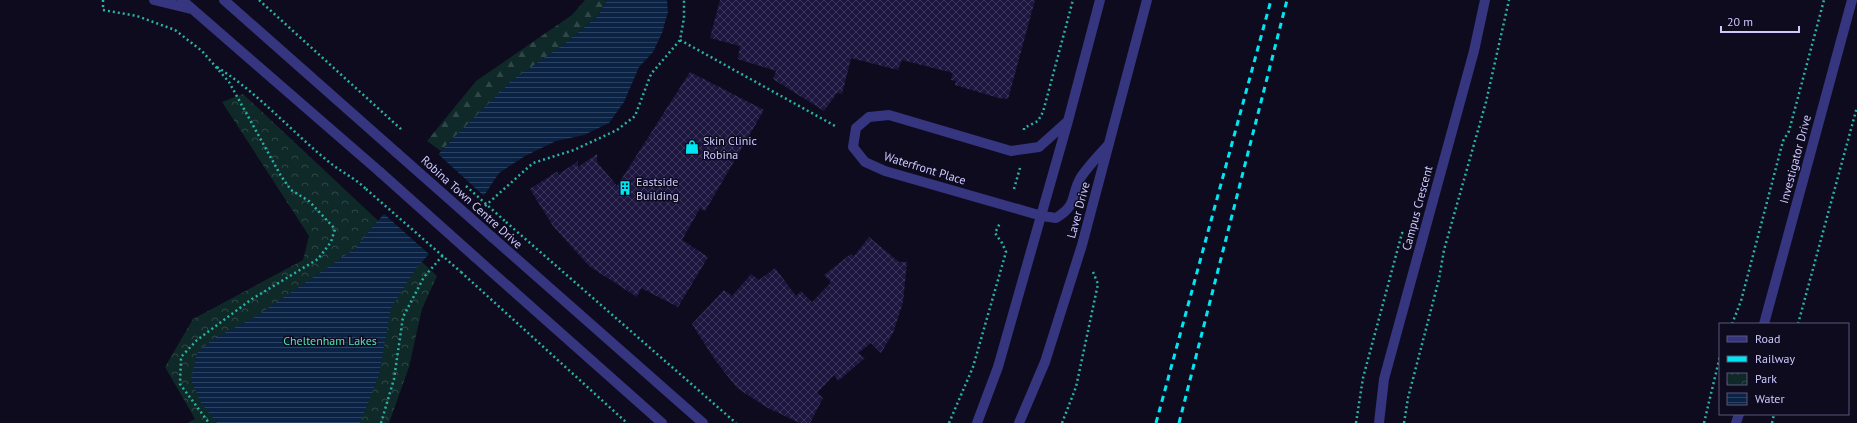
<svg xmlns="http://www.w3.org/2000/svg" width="1857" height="423" font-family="'PT Sans',sans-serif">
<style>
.forest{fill:url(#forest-firs)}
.park{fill:url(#park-crowns)}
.water{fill:url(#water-rules)}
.pier{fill:#0e0b1f}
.building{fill:url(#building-cross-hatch)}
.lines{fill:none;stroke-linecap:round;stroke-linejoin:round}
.path{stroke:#29b3a5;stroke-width:2.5;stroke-dasharray:2 3;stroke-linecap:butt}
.minor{stroke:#353580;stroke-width:10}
.rail{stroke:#00e7f4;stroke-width:3;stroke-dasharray:6 5;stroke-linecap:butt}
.path-bridge{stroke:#29b3a5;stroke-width:2.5;stroke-dasharray:2 3;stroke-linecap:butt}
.minor-bridge{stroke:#353580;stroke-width:10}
.labels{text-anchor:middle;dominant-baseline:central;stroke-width:3;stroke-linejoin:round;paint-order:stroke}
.poi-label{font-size:12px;fill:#cdc9ff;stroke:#0e0b1f;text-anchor:start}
.street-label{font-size:12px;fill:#cdc9ff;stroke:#0e0b1f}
.park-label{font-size:12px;fill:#52e2b7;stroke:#0e0b1f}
</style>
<defs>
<pattern id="forest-firs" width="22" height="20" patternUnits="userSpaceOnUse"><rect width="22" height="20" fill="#0e2927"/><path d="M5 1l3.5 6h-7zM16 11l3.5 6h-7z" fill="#304747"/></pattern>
<pattern id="park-crowns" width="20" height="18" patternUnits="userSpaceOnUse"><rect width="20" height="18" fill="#0e2927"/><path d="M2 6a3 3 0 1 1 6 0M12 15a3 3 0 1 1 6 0" fill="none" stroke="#304747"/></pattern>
<pattern id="water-rules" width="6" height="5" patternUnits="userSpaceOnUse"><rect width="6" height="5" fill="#0a2344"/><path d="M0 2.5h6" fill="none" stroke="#2c4260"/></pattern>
<pattern id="building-cross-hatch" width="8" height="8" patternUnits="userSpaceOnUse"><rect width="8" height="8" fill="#1d1740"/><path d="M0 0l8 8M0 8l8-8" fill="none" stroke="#3d375d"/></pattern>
</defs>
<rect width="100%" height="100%" fill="#0e0b1f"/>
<path class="forest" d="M585,0H607L598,16L454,137L441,151L427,141L476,81L572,15Z"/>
<path class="park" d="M243,94L437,276L422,309L409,367L389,423H187L195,419L165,367L193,319L303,260L309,236L222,102Z"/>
<path class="water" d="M607,0H667L668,12L662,33L653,52L639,67L624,102L609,123L584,135L556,141L525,156L499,173L485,194L417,267L391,308L379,375L360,423H217L201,403L191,380L197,353L213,339L255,317L356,248L374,225L454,137L515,78L563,45L598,16Z"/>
<path class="pier" d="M437,153L485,197L430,255L383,213Z"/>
<path class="building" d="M720,0H1035L1008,99L1002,98V99L955,85L956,81L951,80L953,73L902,60L898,70L851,58L842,94L837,93L824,111L773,79L776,71L738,59L740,46L710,38Z
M690,72L764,110L705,211L700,208L682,240L708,257L678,307L641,288L637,297L589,266L553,226L530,189L558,171V175L578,161V167L597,154V162L617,186Z
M869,237L899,262H907L903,302L893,333L881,353L871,343L858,353L865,358L838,381L834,375L817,393L823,398L810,423H800L768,408L737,388L715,360L692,324L724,290L732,296L751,274L759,280L775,268L796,296L801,291L812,302L831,282L824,275L851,254L854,256Z"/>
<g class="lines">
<path class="path" d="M103,0V10L137,16L175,30L202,51L229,82L281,176L291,190L309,201L335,229L331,242L318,259L252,299L197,340L181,357L180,384L209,423
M259,0L402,130
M680,40L837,127
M217,67C258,93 291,131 329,162C341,172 355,178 366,189
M1024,130V128L1038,121L1043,112L1073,0
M1014,189L1020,168
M485,206L533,163L574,150L617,130L635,116L651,74L680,40L684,18V0
M506,222L736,423
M461,272L627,423
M1732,324L1741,301L1783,141L1789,131L1824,0
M1798,324L1857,107
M381,423L394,379L403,317L424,277L444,254
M949,423L973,367L1006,252L1002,243L995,233L1000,223
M1062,423L1076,387L1098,284L1093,272
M1356,423L1363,378L1402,233L1405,234
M1404,423L1408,398L1439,279L1444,250L1486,102L1509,0
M1704,423L1720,356
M1772,423L1774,414"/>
<path class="minor" d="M154,0L191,9
M182,0L380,172
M224,0L397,153
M1068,121L1039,147L1011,151L889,115L869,117L856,128L853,147L865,162L885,171L1042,216L1056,218C1079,204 1070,195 1081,177C1089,165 1099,155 1109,144
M492,237L703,423
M475,257L662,423
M1764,324L1852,0
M977,423L998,367L1068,121L1100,0
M1019,423L1045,362L1082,245L1147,0
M1379,423L1384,379L1474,51L1485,0
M1736,423L1739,414"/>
<path class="rail" d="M1156,423L1271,0
M1179,423L1287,0"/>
<path class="path-bridge" d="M466,186L506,222
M366,189L461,272"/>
<path class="minor-bridge" d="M397,153L492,237
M380,172L475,257"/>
</g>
<defs>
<symbol id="shop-bare" viewBox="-9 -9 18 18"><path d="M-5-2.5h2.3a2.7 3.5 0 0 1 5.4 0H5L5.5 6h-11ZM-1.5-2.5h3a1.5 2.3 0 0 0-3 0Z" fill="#00e7f4" stroke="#0e0b1f" stroke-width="2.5" paint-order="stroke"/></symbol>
<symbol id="building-bare" viewBox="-9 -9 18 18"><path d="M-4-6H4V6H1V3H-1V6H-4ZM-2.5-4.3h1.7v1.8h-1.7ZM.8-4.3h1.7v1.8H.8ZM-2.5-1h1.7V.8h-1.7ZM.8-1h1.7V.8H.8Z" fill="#00e7f4" stroke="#0e0b1f" stroke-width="2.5" paint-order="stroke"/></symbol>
</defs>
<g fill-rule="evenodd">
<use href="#shop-bare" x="682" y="137" width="20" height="20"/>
<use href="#building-bare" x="615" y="178" width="20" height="20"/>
</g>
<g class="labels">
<g class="poi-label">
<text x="703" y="140">Skin Clinic<tspan x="703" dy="14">Robina</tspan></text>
<text x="636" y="181">Eastside<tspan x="636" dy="14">Building</tspan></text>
</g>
<g class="street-label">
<text transform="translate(1795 159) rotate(-75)">Investigator Drive</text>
<text transform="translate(925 168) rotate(17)">Waterfront Place</text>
<text transform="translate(472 202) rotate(42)">Robina Town Centre Drive</text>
<text transform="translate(1417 208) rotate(-75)">Campus Crescent</text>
<text transform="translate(1078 210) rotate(-75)">Laver Drive</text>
</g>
<g class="park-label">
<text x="330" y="340">Cheltenham Lakes</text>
</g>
</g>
<rect x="1719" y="323" width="130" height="92" fill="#0e0b1f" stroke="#5a5779"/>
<rect x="1727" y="336" width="20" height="6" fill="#353580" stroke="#5a5779"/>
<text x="1755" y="343" font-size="12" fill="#cdc9ff">Road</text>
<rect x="1727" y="356" width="20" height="6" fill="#00e7f4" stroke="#5a5779"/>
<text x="1755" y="363" font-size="12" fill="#cdc9ff">Railway</text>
<rect x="1727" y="373" width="20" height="12" fill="url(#park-crowns)" stroke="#5a5779"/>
<text x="1755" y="383" font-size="12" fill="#cdc9ff">Park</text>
<rect x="1727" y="393" width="20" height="12" fill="url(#water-rules)" stroke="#5a5779"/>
<text x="1755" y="403" font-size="12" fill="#cdc9ff">Water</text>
<path d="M1721 26v6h78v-6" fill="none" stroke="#cdc9ff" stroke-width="2"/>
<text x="1727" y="26" font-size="12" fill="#cdc9ff" stroke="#0e0b1f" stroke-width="3" paint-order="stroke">20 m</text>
</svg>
